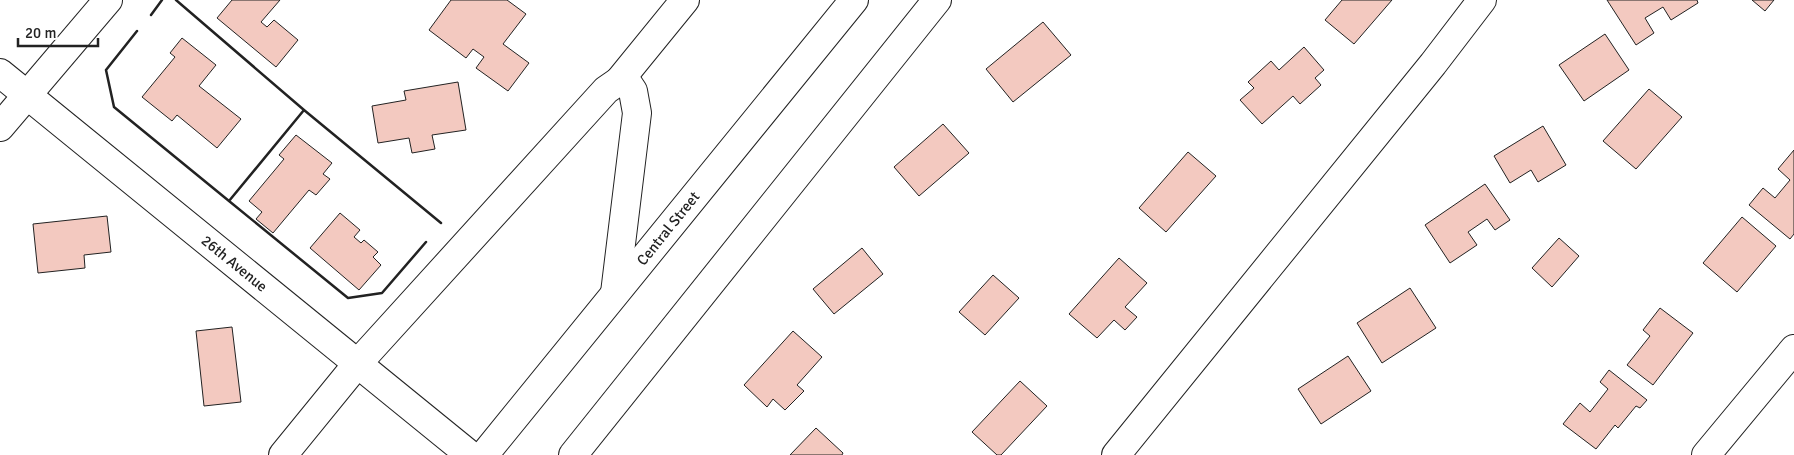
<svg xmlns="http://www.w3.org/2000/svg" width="1794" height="455" font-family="Signika,sans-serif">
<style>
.building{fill:#f3c9c0;stroke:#222}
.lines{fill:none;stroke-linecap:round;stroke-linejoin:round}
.minor-casing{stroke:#222;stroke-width:30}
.minor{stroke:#fff;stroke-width:28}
.wall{stroke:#222;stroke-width:2.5}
.labels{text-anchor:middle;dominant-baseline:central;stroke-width:4;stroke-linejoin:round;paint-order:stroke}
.street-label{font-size:15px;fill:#222;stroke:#fff}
</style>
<rect width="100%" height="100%" fill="#fff"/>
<path class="building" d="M232,0H280L261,22L267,27L274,20L298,40L276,67L217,18Z
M451,0H507L526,14L503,44L529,63L508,91L476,68L484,57L473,49L466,58L429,30Z
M1342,0H1392L1354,44L1325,20Z
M1607,0H1697L1698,3L1671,20L1663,7L1645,18L1654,33L1636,45Z
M1752,0H1774L1765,11Z
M1043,22L1071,55L1013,102L986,69Z
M1605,34L1629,70L1584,101L1559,65Z
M182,38L216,65L199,86L241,119L217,148L177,115L172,121L142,97L175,57L170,53Z
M1304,47L1324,70L1315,78L1321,85L1300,104L1293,96L1262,124L1240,100L1254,88L1248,82L1271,61L1279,70Z
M458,82L466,130L432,135L435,149L412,153L409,138L378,143L372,106L406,100L404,91Z
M1649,89L1682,117L1636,169L1603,141Z
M943,124L969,153L919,196L894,167Z
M1543,126L1566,165L1538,182L1531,170L1510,183L1494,156Z
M296,135L332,163L323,174L330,179L316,195L309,190L273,233L256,219L262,212L249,201L284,159L279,155Z
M1794,150V234L1790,239L1749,205L1763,188L1775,198L1790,180L1778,169Z
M1188,152L1216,176L1166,232L1139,208Z
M1485,184L1510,220L1495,230L1487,219L1468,232L1477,245L1450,263L1425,225Z
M340,213L360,230L354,237L361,243L364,240L378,252L373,257L381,265L359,290L310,248Z
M107,216L111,252L84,255L85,268L38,273L33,224Z
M1742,217L1776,246L1737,292L1703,263Z
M1559,238L1579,256L1552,287L1532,268Z
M862,248L883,274L834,314L813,289Z
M1119,258L1147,283L1125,307L1137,317L1125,330L1114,320L1097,338L1069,314Z
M993,275L1019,298L985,335L959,312Z
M1410,288L1436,328L1382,363L1357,323Z
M1660,308L1693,333L1653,385L1627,365L1650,336L1643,330Z
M232,327L241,402L204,406L196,331Z
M793,331L822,357L797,385L804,391L785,410L773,399L767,407L744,385Z
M1348,356L1371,391L1321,424L1298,389Z
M1609,370L1647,400L1640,408L1636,406L1618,428L1615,425L1596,449L1563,424L1580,403L1590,412L1608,389L1600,382Z
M1020,381L1047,406L1001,455H997L972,432Z
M816,428L843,453L842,455H790Z"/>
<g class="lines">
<defs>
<g id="minor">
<path id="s1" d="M0,73L470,455"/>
<path d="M619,81L685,0"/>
<path d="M0,127L108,0"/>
<path d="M283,455L358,363L606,90L619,81L627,82L633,91L637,113L615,293"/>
<path id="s2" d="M484,455L854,0"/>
<path d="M573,455L937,0"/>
<path d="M1116,455L1433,64L1482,0"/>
<path d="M1706,455L1794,349"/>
</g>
</defs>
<use href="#minor" class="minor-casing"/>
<use href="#minor" class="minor"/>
<path class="wall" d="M151,15L162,0
M137,31L106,70L114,107L229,201L304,110L176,0
M304,110L441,223
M229,201L348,298L382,293L426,242"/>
</g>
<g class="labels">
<g class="street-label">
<text stroke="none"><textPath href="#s2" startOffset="292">Central Street</textPath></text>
<text stroke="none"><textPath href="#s1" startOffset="302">26th Avenue</textPath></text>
</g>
</g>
<path d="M18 38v8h80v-8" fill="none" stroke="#222222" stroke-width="2.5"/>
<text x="25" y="38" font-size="15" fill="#222222" stroke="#ffffff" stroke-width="4" paint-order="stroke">20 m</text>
</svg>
